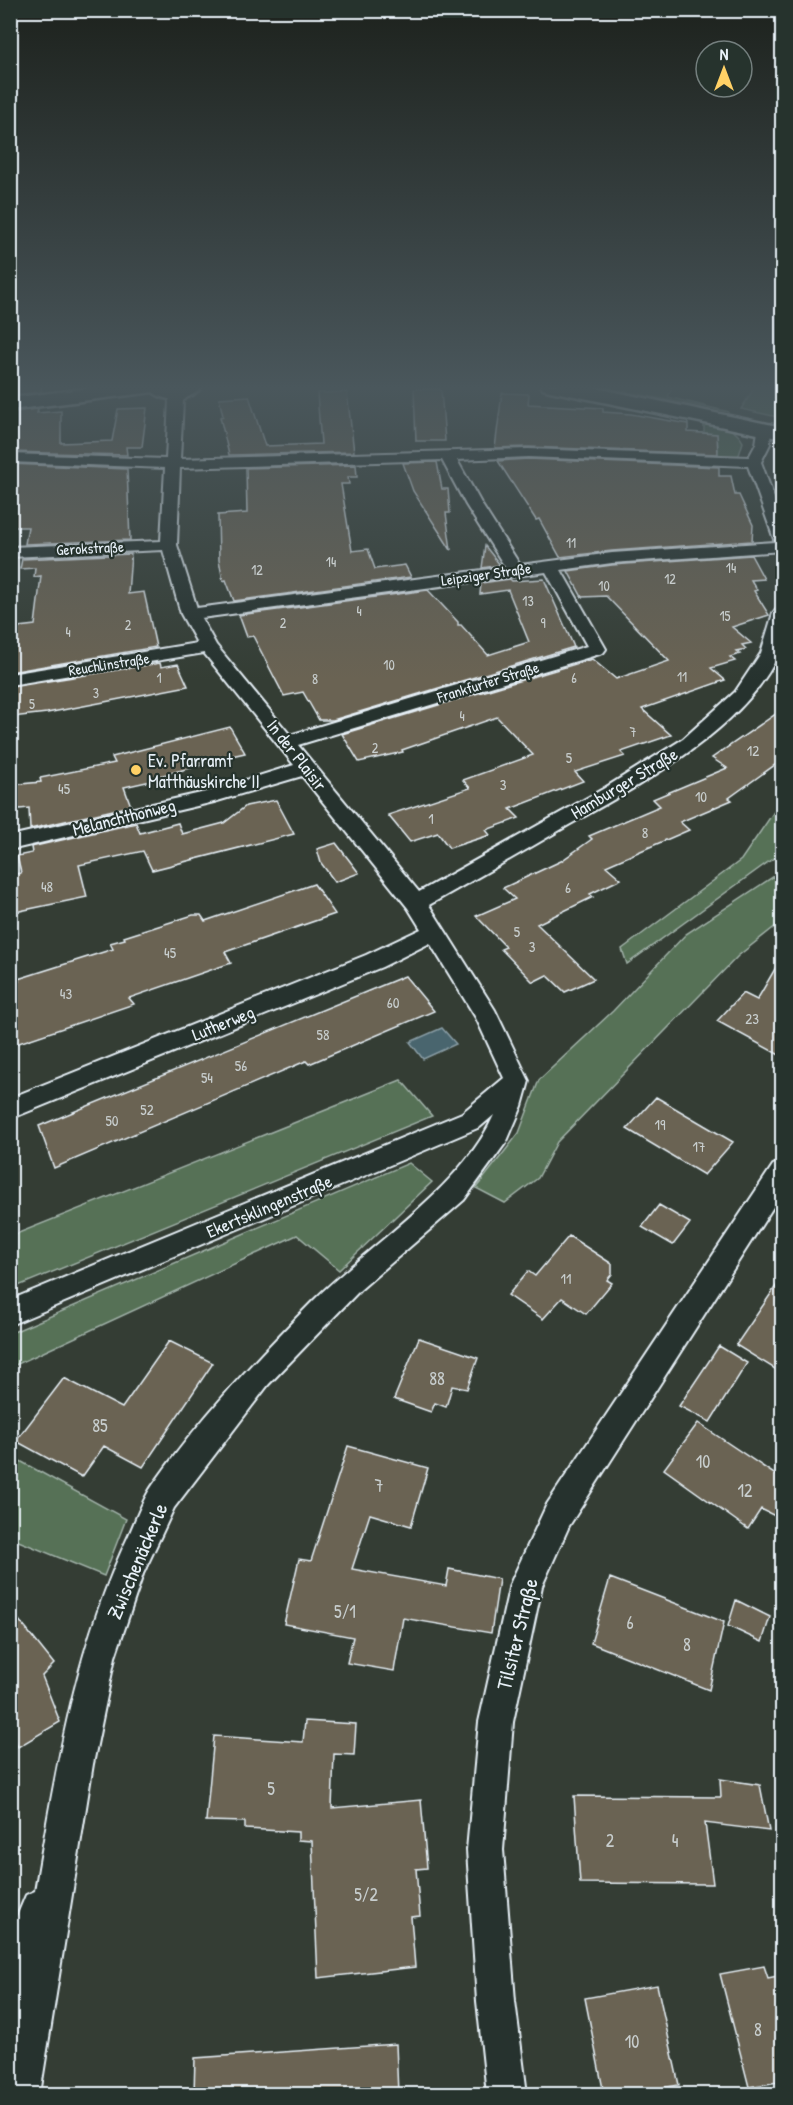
<svg xmlns="http://www.w3.org/2000/svg" width="793" height="2105" font-family="'Patrick Hand',sans-serif">
<style>
.green{fill:#577157;stroke:#a0b1a8;stroke-width:1.5}
.water{fill:#49656e;stroke:#899da5;stroke-width:1.5}
.building{fill:#6a6352;stroke:#e8f1f8;stroke-width:1.5}
.lines{fill:none;stroke-linecap:round;stroke-linejoin:round}
.street-casing{stroke:#e8f1f8;stroke-width:4}
.secondary-casing{stroke:#e8f1f8;stroke-width:5}
.street{fill:#26332d;fill-rule:evenodd}
.secondary{fill:#26332d;fill-rule:evenodd}
.poi-dot{fill:#ffd166;stroke:#26332d;stroke-width:2}
.labels{text-anchor:middle;dominant-baseline:central;stroke-width:4.5;stroke-linejoin:round;paint-order:stroke}
.far-number-label{font-size:14px;fill:#c8cece}
.far-street-label{font-size:15px;fill:#e8f1f8;stroke:#26332d}
.number-label{font-size:15px;fill:#c8cece}
.street-label{font-size:18px;fill:#e8f1f8;stroke:#26332d}
.poi-label{font-size:18px;fill:#e8f1f8;stroke:#26332d;text-anchor:start}
.near-number-label{font-size:18px;fill:#c8cece}
.near-street-label{font-size:21px;fill:#e8f1f8;stroke:#26332d}
</style>
<rect width="100%" height="100%" fill="#343d34"/>
<filter id="ink" filterUnits="userSpaceOnUse"><feTurbulence type="fractalNoise" baseFrequency=".0167" numOctaves="2"/><feDisplacementMap in="SourceGraphic" scale="12" xChannelSelector="R" yChannelSelector="G"/><feConvolveMatrix kernelMatrix="1 2 1 2 8 2 1 2 1" color-interpolation-filters="sRGB"/></filter>
<g filter="url(#ink)">
<path class="green" d="M591,385H673L668,397L729,412Z
M756,385H782V418L741,409Z
M704,423C718,425 736,427 743,442L739,455L732,458L635,452L636,445L718,450L717,434L704,433Z
M782,800V852L627,964L622,949L741,860Z
M782,871V921L738,956L557,1142L538,1178L505,1203L476,1188L519,1133L539,1080L613,1011L686,934Z
M401,1080L432,1116L11,1289V1236Z
M409,1163L432,1182L339,1270L297,1235L11,1367V1333Z
M11,1456L126,1519L104,1576L11,1538Z"/>
<path class="water" d="M442,1028L456,1044L423,1059L410,1042Z"/>
<path class="building" d="M13,385H42L41,392L12,395Z
M414,389H441L445,441H416Z
M347,392L354,452L229,455L220,417L223,416L219,398L249,396L265,446L321,444L317,393Z
M502,393L529,394L528,404L603,408V412L631,414L688,424V432L717,434L718,454L528,447L495,448Z
M147,408L142,447H126L127,455L10,452L12,412L38,409L37,413L61,411V443L112,441L118,409Z
M528,459L719,467V476H731L735,495H739L753,525L752,541L612,551L560,557L539,519L536,520L498,461Z
M437,462L442,489H448L450,513H446L451,550L413,491L403,463Z
M10,464L127,469L130,540L25,544L28,527H10Z
M356,465L357,477H348L349,484H341L352,551L368,549L375,569L405,565L411,577L234,601L226,580L223,581L219,560L218,515L247,513L246,468Z
M485,546L500,565L482,568Z
M131,554L128,594L144,592L156,647L10,672V628L35,625L41,576L34,577L35,568L20,569L22,559Z
M751,555L764,579L751,580L757,590L754,591L769,615L732,627L751,643L742,645L746,649L736,651L740,654L730,657L735,661L711,668L725,680L642,709L671,735L621,752L625,756L575,772L583,781L510,809L519,818L486,830L490,835L449,848L438,833L410,842L388,815L470,788L463,780L533,755L497,717L402,750L403,752L359,762L342,734L592,659L616,679L669,661L606,596L582,597L568,571L612,565Z
M510,579L512,581L544,579L574,647L333,720H319L303,692L284,696L253,636L247,637L239,615L428,590L458,622V625H461L488,655L529,642L508,590L480,594L481,583Z
M160,663L161,667L178,664L188,686L47,713L12,717L11,687Z
M783,709V759L729,798L732,800L680,822L689,830L606,866L621,879L590,894L593,897L537,924L594,979L565,992L547,975L533,982L501,949L506,947L476,916L515,899L503,888L561,861L592,839L589,836L660,806L653,799L727,768L712,758Z
M230,727L245,753L200,763L202,765L159,776L160,779L124,787L131,806L30,829L29,808L10,810V785L41,782L40,778L115,763L112,757Z
M276,800L294,834L152,870L143,851L79,865L87,897L10,913V875L21,873L17,856L32,853L31,847L136,823L140,833L178,823L182,834L224,823L246,806Z
M336,843L359,873L335,882L321,863L317,849Z
M314,884L335,914L225,952L231,963L129,998L134,1004L10,1046V983L19,981L18,979L113,949L110,943L125,939L124,937L193,915H201L205,921Z
M783,955V1057L717,1021L743,993L757,1000Z
M405,976L434,1011L309,1064L306,1061L54,1168L39,1126Z
M656,1097L733,1142L704,1175L627,1129Z
M659,1205L690,1223L673,1245L642,1227Z
M569,1236L612,1264V1274L607,1280L612,1283L586,1314L562,1298L543,1319L508,1295L528,1271L535,1276Z
M783,1276V1374L736,1345Z
M419,1338L478,1358L467,1389L452,1386L446,1407L435,1403L431,1412L394,1399Z
M169,1341L213,1363L143,1467L104,1446L82,1477L16,1441L64,1378L122,1408Z
M719,1346L747,1363L710,1422L679,1406Z
M698,1423L783,1480V1520L761,1509L748,1529L664,1469Z
M348,1446L428,1468L411,1526L370,1514L352,1569L446,1586L449,1569L499,1579L491,1633L403,1618L394,1671L347,1663L353,1637L284,1624L299,1559L311,1561Z
M610,1578L724,1622L709,1690L591,1643Z
M736,1600L770,1617L762,1642L728,1626Z
M10,1609L54,1664L42,1676L60,1722L18,1747L10,1726Z
M305,1721L356,1724L354,1755L334,1754L332,1808L421,1800L427,1868L416,1869L420,1916L411,1917L415,1967L318,1978L312,1841L298,1840V1832L245,1829V1822L206,1821L214,1736L303,1742Z
M720,1779L760,1785L769,1831L705,1823L713,1884L580,1883L574,1796L721,1797Z
M764,1966L768,1978L783,1975V2081L749,2087L720,1974Z
M657,1985L679,2085L627,2094H604L585,1998Z
M396,2044L398,2094H194L195,2058Z"/>
<g class="lines">
<defs>
<path id="street" d="M184,390L191,394L183,401L180,459L528,449L749,457L756,444L759,425L764,424L771,428L770,444L761,462L782,520V551L612,563L561,570L606,649L603,653L298,745L419,892L603,789L683,739L735,692L761,653L773,613L776,609L782,608C784,621 785,640 779,653C745,730 638,786 567,826C521,853 475,879 429,905L495,1010L529,1081L522,1106L507,1141L464,1200L360,1290L268,1385L174,1508L143,1574L115,1657L93,1764L40,2094H10V2033L16,2000L10,2002V1933L26,1895L35,1891C56,1770 75,1647 129,1535C136,1519 143,1499 153,1485C200,1418 256,1359 313,1301C369,1245 462,1188 494,1115L480,1127L10,1325V1300L462,1113L504,1078L476,1018L430,943L382,967L10,1119V1098L366,955L421,929L408,908L302,776L214,802L10,850V836L210,791L294,765L204,653L10,685V674L197,643L181,614L163,550L10,557V547L161,541L165,468L10,462V454L166,459L169,400ZM528,457L748,466L775,542L612,553L520,565L482,505L457,460ZM442,460L466,505L505,567L197,608L177,545L180,468ZM546,572L587,646L290,735L216,645L201,618Z
M782,1161V1193L569,1526L542,1586L513,1722L503,1850L515,2001L527,2094H487L477,2001L467,1850L479,1722L510,1584L547,1504L773,1165Z"/>
<path id="secondary" d="M115,385H170L174,388L184,385H203C192,401 168,404 153,392L10,410V398Z
M541,385H582L782,427V439L550,391L543,389Z"/>
</defs>
<use href="#street" class="street-casing"/>
<use href="#secondary" class="secondary-casing"/>
<use href="#street" class="street"/>
<use href="#secondary" class="secondary"/>
</g>
</g>
<linearGradient id="sky" x2="0" y2="1"><stop stop-color="#1d221d"/><stop offset="0.57" stop-color="#4a575c"/><stop offset="1" stop-color="#4a575c" stop-opacity="0"/></linearGradient>
<rect width="793" height="680" fill="url(#sky)"/>
<circle class="poi-dot" cx="136" cy="770" r="6"/>
<g class="labels">
<g class="far-number-label">
<text x="571" y="542">11</text>
<text x="331" y="561">14</text>
<text x="731" y="567">14</text>
<text x="257" y="569">12</text>
<text x="670" y="578">12</text>
<text x="604" y="585">10</text>
<text x="528" y="600">13</text>
<text x="359" y="610">4</text>
<text x="725" y="615">15</text>
<text x="283" y="622">2</text>
<text x="543" y="622">9</text>
<text x="128" y="624">2</text>
<text x="68" y="631">4</text>
<text x="389" y="664">10</text>
<text x="682" y="676">11</text>
<text x="159" y="677">1</text>
<text x="574" y="677">6</text>
<text x="315" y="678">8</text>
<text x="96" y="692">3</text>
<text x="32" y="703">5</text>
<text x="462" y="715">4</text>
<text x="633" y="731">7</text>
<text x="375" y="747">2</text>
</g>
<g class="far-street-label">
<text transform="translate(90 548) rotate(-3)">Gerokstraße</text>
<text transform="translate(486 574) rotate(-8)">Leipziger Straße</text>
<text transform="translate(109 664) rotate(-9)">Reuchlinstraße</text>
<text transform="translate(488 682) rotate(-17)">Frankfurter Straße</text>
</g>
<g class="number-label">
<text x="753" y="750">12</text>
<text x="569" y="757">5</text>
<text x="503" y="784">3</text>
<text x="64" y="788">45</text>
<text x="701" y="796">10</text>
<text x="431" y="818">1</text>
<text x="645" y="832">8</text>
<text x="47" y="886">48</text>
<text x="568" y="887">6</text>
<text x="517" y="931">5</text>
<text x="532" y="946">3</text>
<text x="170" y="952">45</text>
<text x="66" y="993">43</text>
<text x="393" y="1002">60</text>
<text x="752" y="1018">23</text>
<text x="323" y="1034">58</text>
<text x="241" y="1065">56</text>
<text x="207" y="1077">54</text>
<text x="147" y="1109">52</text>
<text x="112" y="1120">50</text>
<text x="660" y="1124">19</text>
<text x="699" y="1146">17</text>
<text x="566" y="1278">11</text>
</g>
<g class="street-label">
<text transform="translate(297 755) rotate(52)">In der Plaisir</text>
<text transform="translate(624 783) rotate(-31)">Hamburger Straße</text>
<text transform="translate(124 817) rotate(-14)">Melanchthonweg</text>
<text transform="translate(223 1023) rotate(-22)">Lutherweg</text>
<text transform="translate(269 1206) rotate(-23)">Ekertsklingenstraße</text>
</g>
<g class="poi-label">
<text x="148" y="760">Ev. Pfarramt<tspan x="148" dy="21">Matthäuskirche II</tspan></text>
</g>
<g class="near-number-label">
<text x="437" y="1378">88</text>
<text x="100" y="1425">85</text>
<text x="703" y="1461">10</text>
<text x="379" y="1485">7</text>
<text x="745" y="1490">12</text>
<text x="345" y="1611">5/1</text>
<text x="630" y="1622">6</text>
<text x="687" y="1644">8</text>
<text x="271" y="1788">5</text>
<text x="610" y="1840">2</text>
<text x="675" y="1840">4</text>
<text x="366" y="1894">5/2</text>
<text x="758" y="2029">8</text>
<text x="632" y="2041">10</text>
</g>
<g class="near-street-label">
<text transform="translate(137 1561) rotate(-67)">Zwischenäckerle</text>
<text transform="translate(517 1634) rotate(-76)">Tilsiter Straße</text>
</g>
</g>
<rect width="793" height="2105" fill="none" stroke="#26332d" stroke-width="36"/>
<rect x="18" y="18" width="757" height="2069" fill="none" stroke="#e8f1f8" stroke-width="2" filter="url(#ink)"/>
<g transform="translate(724 69)"><circle r="28" fill="#26332d" stroke="#747f7e" stroke-width="1.5"/>
<path d="M0-4.5L10 22L0 15L-10 22Z" fill="#ffd166"/>
<text y="-9" font-size="16" font-weight="bold" text-anchor="middle" fill="#e8f1f8">N</text>
</g>
</svg>
